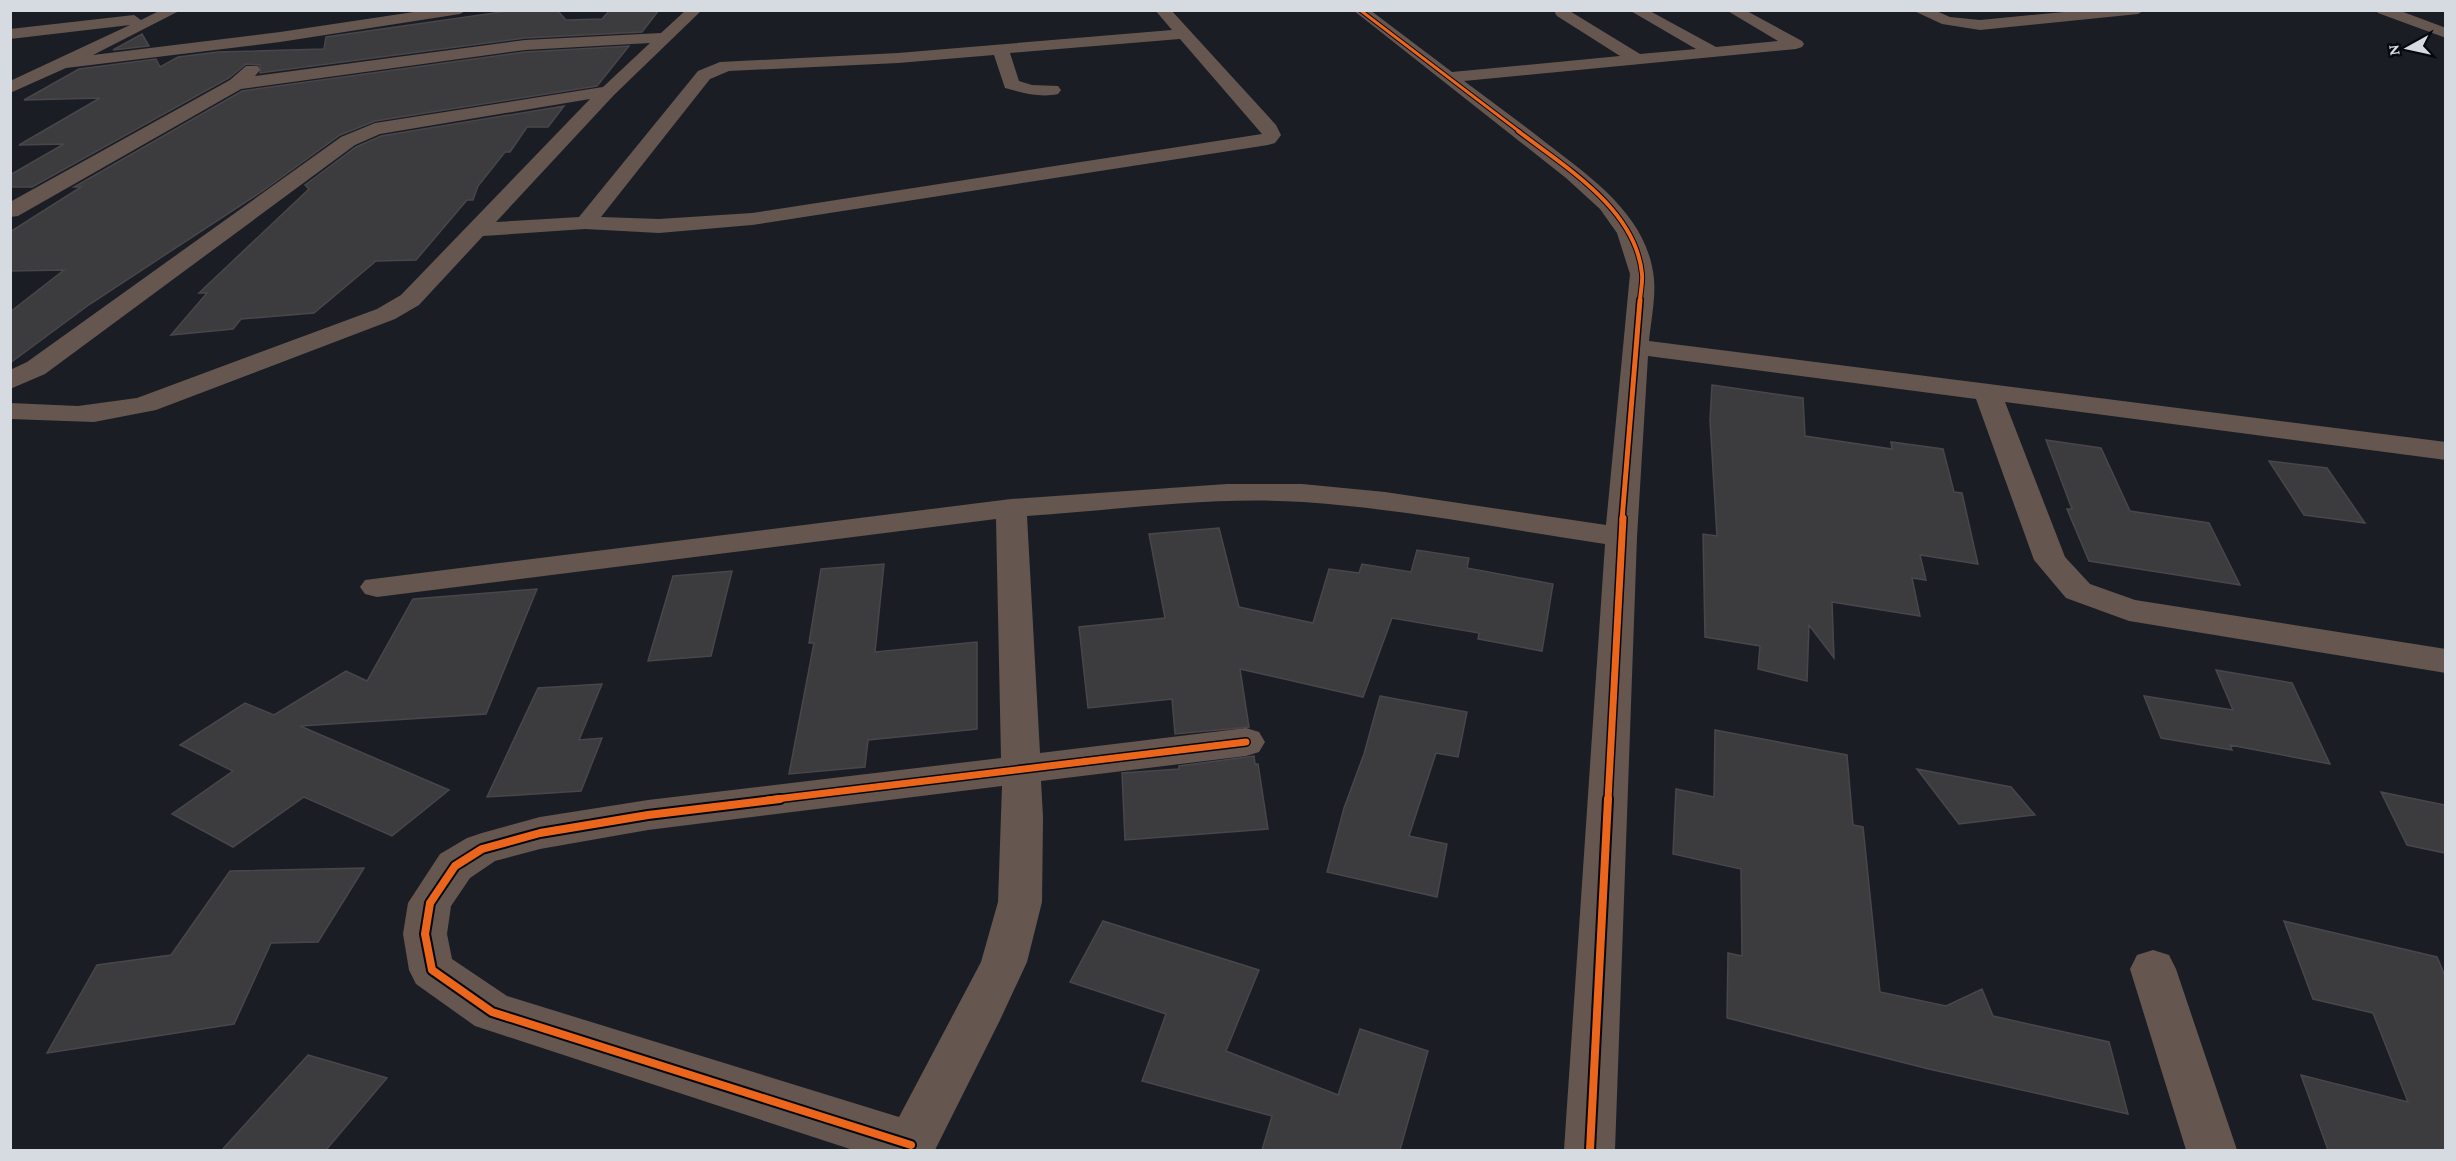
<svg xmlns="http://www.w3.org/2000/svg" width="2456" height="1161" font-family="'Crimson Pro',serif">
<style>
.building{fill:#3c3c3e;stroke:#48464a;stroke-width:1.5}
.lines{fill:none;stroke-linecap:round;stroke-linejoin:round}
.street{fill:#665650;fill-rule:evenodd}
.cycleway-far4-casing{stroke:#05080c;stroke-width:5}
.cycleway-far3-casing{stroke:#05080c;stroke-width:6}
.cycleway-far2-casing{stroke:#05080c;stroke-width:8}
.cycleway-far1-casing{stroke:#05080c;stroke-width:10}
.cycleway-casing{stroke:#05080c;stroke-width:12}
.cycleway-far4{stroke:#eb651d;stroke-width:3}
.cycleway-far3{stroke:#eb651d;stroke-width:4}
.cycleway-far2{stroke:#eb651d;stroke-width:5}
.cycleway-far1{stroke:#eb651d;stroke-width:7}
.cycleway{stroke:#eb651d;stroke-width:8}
</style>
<rect width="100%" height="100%" fill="#1a1e24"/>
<path class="building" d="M516,10H557L566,20L602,19L610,10H659L642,32L525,38L260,73V65L246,64L229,78L32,187H10V175L64,144L19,145L100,98L24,100L79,69L156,59L160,67L178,57L218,52L324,49L326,37Z
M142,34L149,46L113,50Z
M629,46L597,86L375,121L340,135L264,190L90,304L10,363V312L64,270L10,271V232L81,187H74L242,91L525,52Z
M564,106L548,127H527L510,152H505L478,186L473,200H467L416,260L376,261L314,313L241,319L233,329L171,335L207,293H199L309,189L305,185L356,147L381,136Z
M1712,385L1803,398L1805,436L1892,449L1891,442L1943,449L1954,492L1962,493L1978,564L1920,555L1926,580L1912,578L1920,616L1832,602L1834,658L1809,625L1807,681L1758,669L1760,646L1705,637L1703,534L1717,536L1710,420Z
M2046,440L2101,448L2130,511L2209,523L2240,585L2089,561L2067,509H2072Z
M2269,461L2327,468L2365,523L2304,515Z
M1219,528L1239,607L1313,623L1329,569L1359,573L1362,564L1411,572L1417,550L1469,558L1467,568L1553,584L1542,651L1478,639L1479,633L1392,618L1363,697L1240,669L1249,727L1175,734L1172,699L1088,708L1079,627L1165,618L1149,534Z
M884,564L875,652L977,642V729L868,740L865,767L789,774L814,643H809L821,569Z
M732,571L711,656L648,661L673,576Z
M537,589L486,714L300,726L449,790L392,836L304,797L233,847L172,814L233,771L180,745L245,703L274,715L346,671L367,681L413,599Z
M2216,670L2292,683L2330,764L2230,745L2232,750L2161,738L2144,696L2233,710Z
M602,684L579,740L602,738L581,791L487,797L538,688Z
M1380,696L1467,712L1458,757L1436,753L1409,836L1447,844L1437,897L1327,872L1344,808L1364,754Z
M1715,730L1847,755L1853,825L1863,827L1880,992L1946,1006L1982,989L1993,1016L2109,1042L2128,1114L1929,1069L1727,1018L1728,953L1742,956L1741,869L1673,854L1676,789L1714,797Z
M1254,756L1255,764H1258L1268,829L1125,840L1122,773L1179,769V766Z
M1917,769L2011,787L2035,815L1959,824Z
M2381,792L2445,805V853L2407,845Z
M364,868L318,942L271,943L234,1024L47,1053L97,965L171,955L230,871Z
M1103,921L1259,970L1226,1051L1338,1095L1360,1029L1428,1051L1400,1150H1262L1272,1116L1142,1081L1166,1014L1070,982Z
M2284,921L2437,957L2445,976V1150H2328L2301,1075L2408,1102L2373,1013L2313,999Z
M308,1055L387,1078L326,1150H222Z"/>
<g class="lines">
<path class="street" d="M161,10H181L93,55L280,32L427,10H467L460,14L280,42L66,68L10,93V81L130,25L10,39V29L134,15L141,20Z
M686,10H702L614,95L496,222L579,217L698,71L720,62L898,53L1172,30L1155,10H1171L1276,125L1281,135L1275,143L1268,145L752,225L659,233L585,229L483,236L419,305L395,319L156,410L94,422L10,419V403L78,406L137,398L377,309L401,295L590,99L380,134L355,145L45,374L10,389V370L27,362L341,137L375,123L603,87L650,43L525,50L241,89L18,216L10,217V202L230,80L246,66H258L260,70L255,76L525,40L661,33ZM1180,39L1262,134L752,213L659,219L601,217L710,79L729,71L898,63L994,55L1005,88C1023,93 1040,98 1058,94L1061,90L1058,86L1032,85L1019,81L1010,53Z
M1353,10H1370L1452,72L1620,56L1557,16L1555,13L1556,10H1568L1640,54L1696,49L1629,10H1648L1716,47L1778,41L1726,10H1745L1802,41L1804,44L1802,47L1796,49L1464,81C1491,101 1518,121 1545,142C1589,176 1644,213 1653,272C1657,293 1651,320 1649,341L2446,442V460L2005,402L2065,557L2090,584L2135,600L2446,649V673L2129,621L2066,598L2034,560L1976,399L1648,356L1637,537L1615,1150H1564L1605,544C1505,529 1404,509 1303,502C1213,496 1117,510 1027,516L1040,753L1246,728L1259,732L1265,742L1259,752L1246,756L1041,781L1043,817L1042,902L1027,962L1000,1020L935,1150H853L475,1026L416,984L409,970L403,934L408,903L440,854L467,838L482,833L540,817L648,800L1001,758L996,519L377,597L365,594L360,587L365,580L1011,499L1227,484H1302L1385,492L1606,525L1630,274L1617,233L1600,209L1566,178ZM1002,786L998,902L981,962L899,1117L507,996L452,959L447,934L451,906L470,878L495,861L540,849L648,830Z
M1912,10H1934L1950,17L1980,20L2085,10H2145L2138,14L1980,30L1942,24Z
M2376,10H2398L2446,28V38L2378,13Z
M2153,950L2169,955L2176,969L2237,1150H2186L2130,969L2137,955Z"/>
<defs>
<path id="cycleway-far4" d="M1360,10L1520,132"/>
<path id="cycleway-far3" d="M1518,131C1565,167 1636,209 1642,274C1643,283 1640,293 1640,302"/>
<path id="cycleway-far2" d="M1622,520L1640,300"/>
<path id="cycleway-far1" d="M768,800L1246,742
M1608,800L1623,518"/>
<path id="cycleway" d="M780,799L648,815L540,833L482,849L455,866L430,903L425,934L432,970L492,1012L911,1145
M1590,1150L1608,799"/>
</defs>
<use href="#cycleway-far4" class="cycleway-far4-casing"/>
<use href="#cycleway-far3" class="cycleway-far3-casing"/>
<use href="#cycleway-far2" class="cycleway-far2-casing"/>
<use href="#cycleway-far1" class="cycleway-far1-casing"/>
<use href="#cycleway" class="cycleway-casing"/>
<use href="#cycleway-far4" class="cycleway-far4"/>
<use href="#cycleway-far3" class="cycleway-far3"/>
<use href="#cycleway-far2" class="cycleway-far2"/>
<use href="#cycleway-far1" class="cycleway-far1"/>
<use href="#cycleway" class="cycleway"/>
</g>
<rect width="2456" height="1161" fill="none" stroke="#d6dbe2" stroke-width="24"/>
<g transform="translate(2408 48) rotate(262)" stroke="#05080c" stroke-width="4.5" paint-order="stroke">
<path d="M0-4.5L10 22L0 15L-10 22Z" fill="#d6dbe2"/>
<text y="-9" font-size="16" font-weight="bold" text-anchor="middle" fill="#d6dbe2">N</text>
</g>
</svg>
